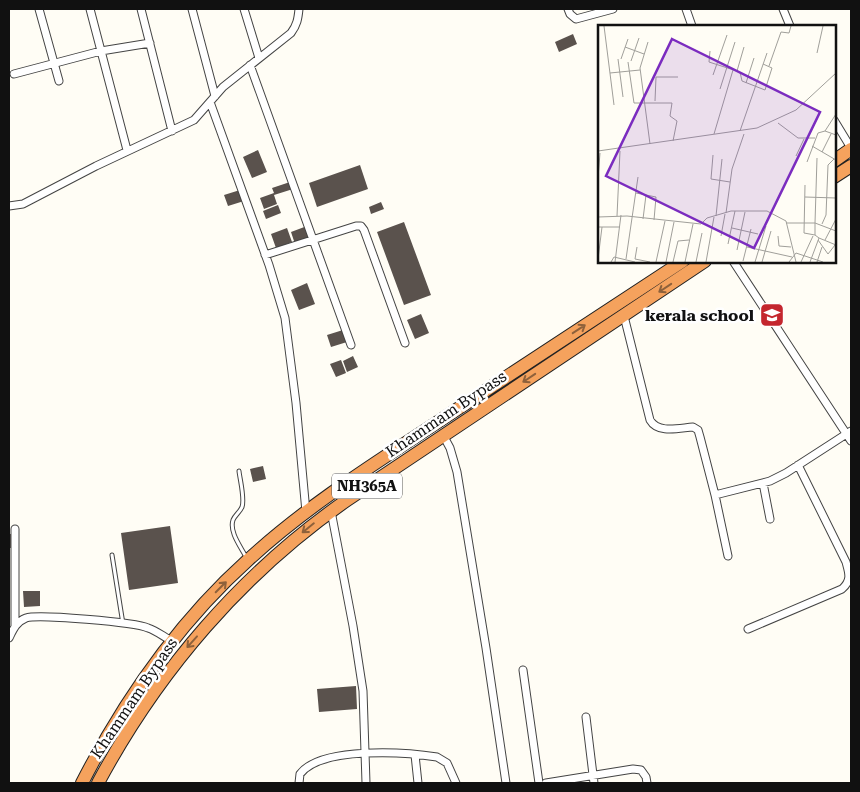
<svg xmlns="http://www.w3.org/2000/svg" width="860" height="792" font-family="'Roboto Serif',serif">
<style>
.building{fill:#5a524d}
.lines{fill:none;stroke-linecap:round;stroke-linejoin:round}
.lane-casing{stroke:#444;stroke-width:5}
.street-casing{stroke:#444;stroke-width:9}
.highway-casing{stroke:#222;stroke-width:14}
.lane{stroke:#fff;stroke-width:3}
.street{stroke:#fff;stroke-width:7}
.highway{stroke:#f5a25d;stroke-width:12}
.oneway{stroke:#8e613b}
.labels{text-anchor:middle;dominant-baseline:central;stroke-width:5;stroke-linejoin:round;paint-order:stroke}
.shield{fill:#fff;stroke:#585858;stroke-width:1}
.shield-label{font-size:15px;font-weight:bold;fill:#111}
.poi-label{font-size:16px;font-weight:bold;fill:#111;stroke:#fff;text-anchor:end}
.street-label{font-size:16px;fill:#111;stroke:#fff}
.inset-road{fill:none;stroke:#a09f9a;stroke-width:1}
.view{fill:#7b2cbf;fill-opacity:0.15;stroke:#7b2cbf;stroke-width:2.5}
.inset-edge{fill:none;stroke:#111;stroke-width:2.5}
</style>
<rect width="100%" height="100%" fill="#fffdf5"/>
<path class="building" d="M573,34L577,44L559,52L555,42Z
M258,150L267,172L252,178L243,157Z
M360,165L368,189L317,207L309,183Z
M290,182L293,189L274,195L277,204L264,209L260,198L274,193L272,188Z
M240,190L244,201L228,206L224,195Z
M381,202L384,209L371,214L369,207Z
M278,205L281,213L266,219L263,211Z
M404,222L431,295L404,305L377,232Z
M307,226L311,238L295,244L291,232Z
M287,228L292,242L276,248L271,234Z
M307,283L315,304L299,310L291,290Z
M421,314L429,333L415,339L407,320Z
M343,330L347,342L331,347L327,335Z
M353,356L358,367L347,372L343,361Z
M341,360L346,373L336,377L330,364Z
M263,466L266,479L253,482L250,469Z
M170,526L178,583L129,590L121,533Z
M9,534H13V548H9Z
M23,591H40V606L24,607Z
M356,686L357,709L319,712L317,689Z"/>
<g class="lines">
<defs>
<path id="lane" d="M239,471C240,480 245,499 242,507C240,512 235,515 233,520C229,532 241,547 246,557
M112,555L123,624"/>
<path id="street" d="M39,9L59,81
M90,9L127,150
M141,9L172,131
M192,9L215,96
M244,9L259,58
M568,9L570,14L576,19L613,9
M686,9L692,26
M783,9L790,26
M250,65L351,345
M14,74L101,51L150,43
M210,102L269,265L285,318L296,403L306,512
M834,120L851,148
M9,206L23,204L96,166L194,120L223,87L291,33C297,25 298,19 299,9
M265,255L356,226H361L364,230L405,343
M733,261L851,441
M624,316L650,420C658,434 679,428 693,427L698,430L700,437L715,495L770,481L786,473L851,431
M443,435L450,448L457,472L486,648L506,783
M763,483L770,519
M715,495L728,556
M331,511L353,626L363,691L366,783
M15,626V529
M748,629L842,589C852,580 849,573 846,562L798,465
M9,638C13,630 16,622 26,618C38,614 135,622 148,628C157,631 164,637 172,641
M523,670L539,783
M586,717L594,783
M415,755L418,783
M299,783L300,774C321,746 406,752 437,757L447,763L456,783
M546,783L633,769L641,770L646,777L647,783"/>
<path id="highway" d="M834,161L851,149
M834,177L851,166
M82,783C124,701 179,622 248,560C312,501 387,456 459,408C533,359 608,310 683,261
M98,783C158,671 242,573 347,500L705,261"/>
</defs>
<use href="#lane" class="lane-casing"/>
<use href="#street" class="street-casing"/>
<use href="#highway" class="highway-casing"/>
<use href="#lane" class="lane"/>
<use href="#street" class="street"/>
<use href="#highway" class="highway"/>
</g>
<defs><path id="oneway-shaft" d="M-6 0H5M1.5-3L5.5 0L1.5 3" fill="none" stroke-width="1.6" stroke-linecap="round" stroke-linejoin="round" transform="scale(1.25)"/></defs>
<g class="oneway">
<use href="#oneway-shaft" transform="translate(665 288) rotate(146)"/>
<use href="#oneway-shaft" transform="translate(579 329) rotate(-33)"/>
<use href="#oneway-shaft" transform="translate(529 378) rotate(146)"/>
<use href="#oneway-shaft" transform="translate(308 528) rotate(141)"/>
<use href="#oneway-shaft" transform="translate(221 587) rotate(-45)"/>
<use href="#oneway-shaft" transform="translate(192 642) rotate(132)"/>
</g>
<defs>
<symbol id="school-square" viewBox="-11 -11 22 22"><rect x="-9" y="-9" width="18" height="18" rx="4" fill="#c4262e" stroke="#fff"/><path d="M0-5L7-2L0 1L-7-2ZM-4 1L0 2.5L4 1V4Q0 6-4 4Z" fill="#fff"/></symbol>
</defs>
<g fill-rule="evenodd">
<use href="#school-square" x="758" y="301" width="28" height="28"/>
</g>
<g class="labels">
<rect class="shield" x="332" y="473.5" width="70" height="25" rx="4"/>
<g class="shield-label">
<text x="367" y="486">NH365A</text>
</g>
<g class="poi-label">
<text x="754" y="315">kerala school</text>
</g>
<g class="street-label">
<text transform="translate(446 414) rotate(-34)">Khammam Bypass</text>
<text transform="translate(134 698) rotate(-56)">Khammam Bypass</text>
</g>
</g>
<g transform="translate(598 25)">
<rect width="238" height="238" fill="#fffdf5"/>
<path class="inset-road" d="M6,1L16,80M50,17L42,43L52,119M27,22L46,29M112,26L111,37L142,47L144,56L167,65L174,43L165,39M219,28L225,1M20,34L25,72M23,34L30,14M33,36L41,13M30,37L36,78H74L72,91L79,96L75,116M171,41L183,7L191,8L193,1M139,46L146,22M12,48L42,45M115,50L129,10M148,58L156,33M122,64L137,17M57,76L58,52H80M180,98L200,113H217M142,106L169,28M227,106L238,89M116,109L135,45M214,121L238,135M0,126L159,103L198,85L238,48M224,127L233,109M115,130L113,154L132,157M198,131L206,114M219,133L217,198L238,206M209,137L220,108L227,106L238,110M0,153L2,128M207,160L206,208L217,210M38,168L58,172L56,195M207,172L238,173M128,188L134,144L146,109M19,191L22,126M118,191L124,134M0,192L29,191L103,199L109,193L133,186H169L188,196L198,237M45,194L48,170M188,198H217V210L221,213M224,199L228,190L230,140L236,134M0,202H22M134,203L160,209M123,211L127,189M180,211L181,221L193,222M220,215L230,229L237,220M227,215L238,194M130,219L137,186M39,222L37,234L52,237M149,222L194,232M139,225L147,187M0,234L4,202M28,234L40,152M145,236L153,204M13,237L16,232L37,237M17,237L23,190M58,237L67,196M68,237L76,197M75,237L80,216L91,215M87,237L95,199M98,237L104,208M108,237L116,192M157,237L168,201M164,237L173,206M191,237L198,228L225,237M203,237L215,211M212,237L221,213L238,220M219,237L224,222"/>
<path class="view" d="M74,14L222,87L156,223L8,151Z"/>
<rect width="238" height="238" class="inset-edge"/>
</g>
<rect width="860" height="792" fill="none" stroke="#111111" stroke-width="20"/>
</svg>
